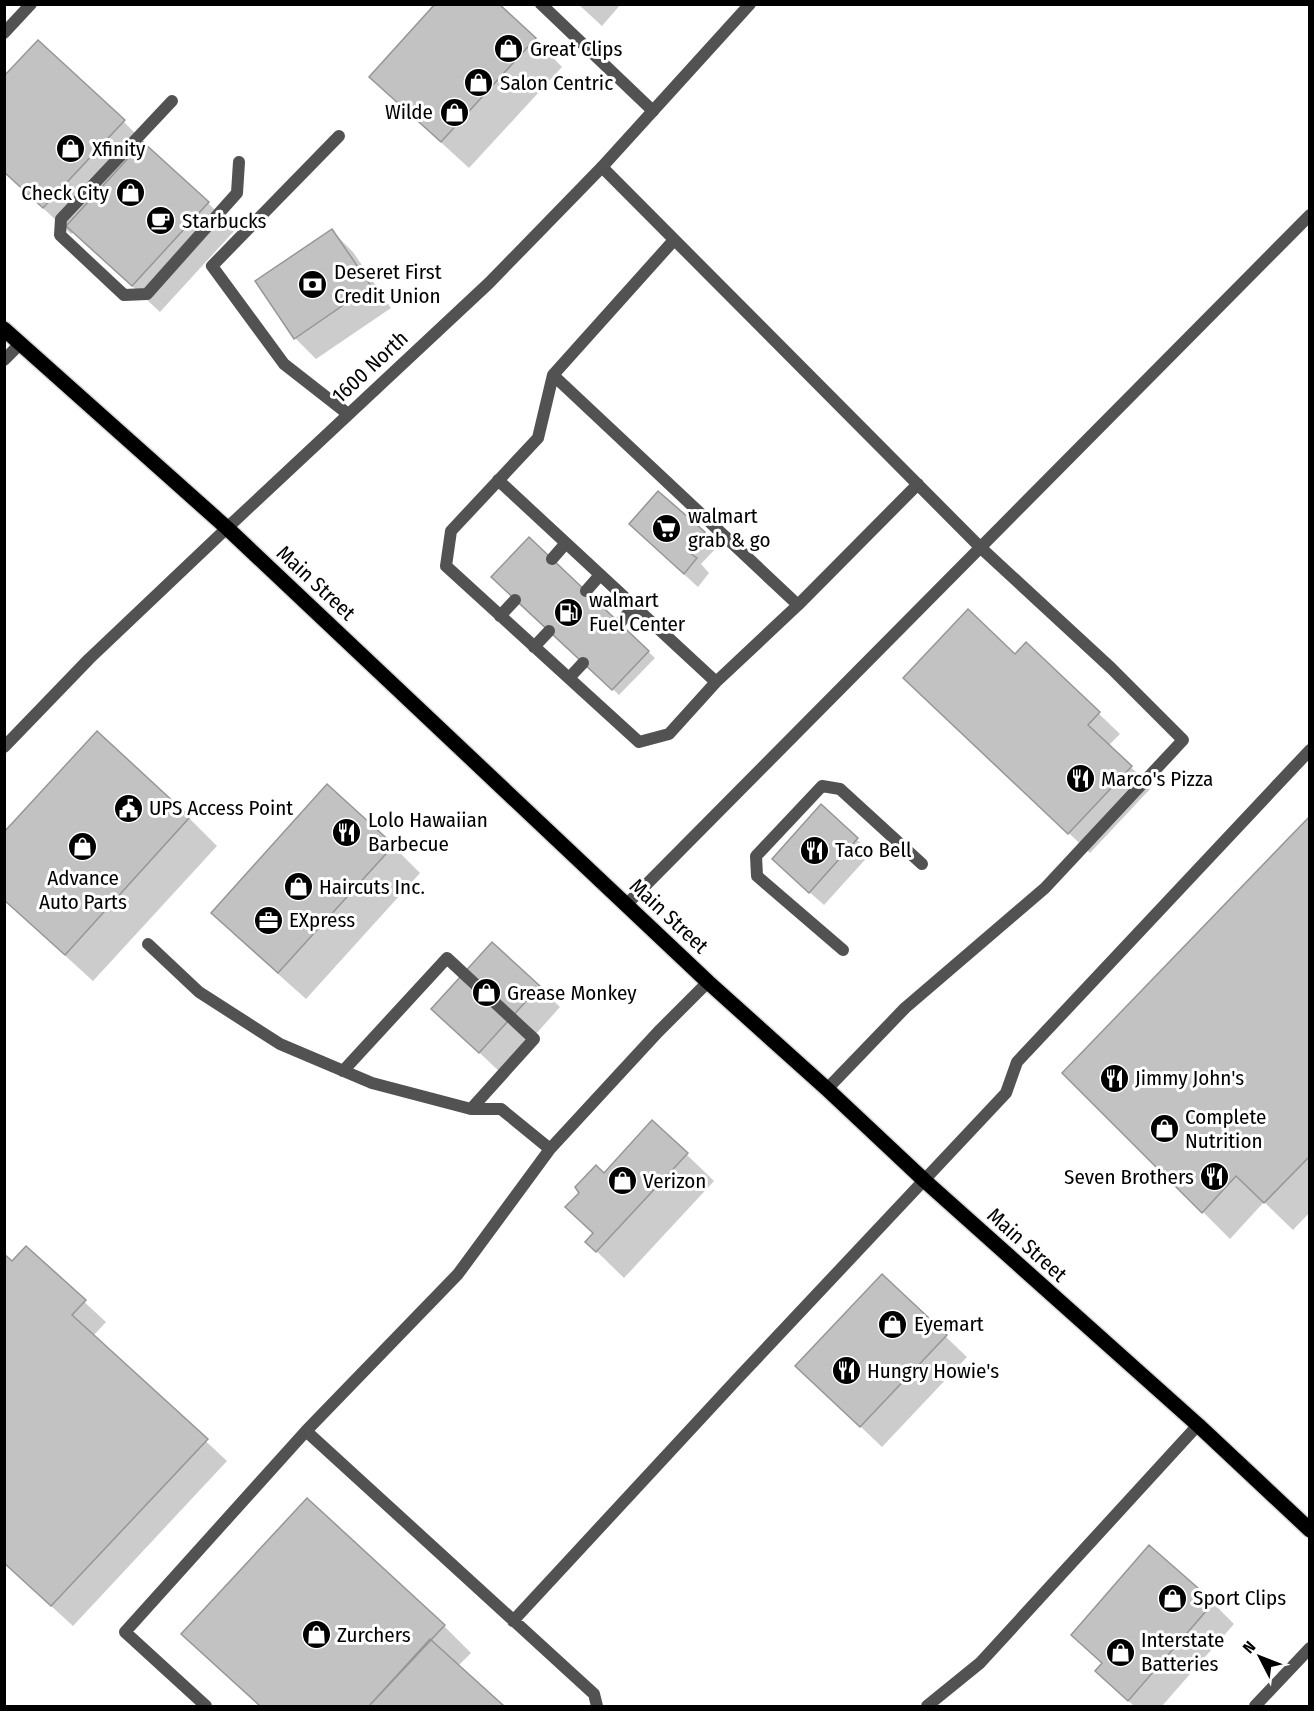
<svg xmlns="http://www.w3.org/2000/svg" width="1314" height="1711" font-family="'Fira Sans Condensed',sans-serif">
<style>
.shadow{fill:#0003}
.building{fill:#c2c2c2;stroke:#969696;stroke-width:1.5}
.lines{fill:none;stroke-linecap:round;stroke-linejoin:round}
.primary-casing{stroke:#dbdbdb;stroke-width:18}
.service{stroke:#525252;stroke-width:12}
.minor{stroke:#525252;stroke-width:12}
.tertiary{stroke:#525252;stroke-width:12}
.primary{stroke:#000;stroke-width:15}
.labels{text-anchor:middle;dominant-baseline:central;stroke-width:6;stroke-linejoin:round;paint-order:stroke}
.poi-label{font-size:21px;fill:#000;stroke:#fff;text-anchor:start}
.street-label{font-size:21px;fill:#000;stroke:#fff}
</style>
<rect width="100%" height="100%" fill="#fff"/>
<path class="shadow" d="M578,4H621L602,26Z
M535,39L562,67L469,168L399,104Z
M123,121L151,149L149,150L208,203L235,230L160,312L74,232L71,234L4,172Z
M332,231L353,252L391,308L316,359L295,338Z
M658,493L717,547L701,564L709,573L698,587L644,538Z
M529,539L655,658L619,695L494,577Z
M1026,644L1120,734L1108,746L1152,787L1090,853L926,699L1015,656Z
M97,734L189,818L217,846L93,981L4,900Z
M327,786L393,846L420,873L306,999L240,940L213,912Z
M821,806L871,853L824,905L788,873Z
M1310,819V1212L1293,1230L1264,1202L1230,1239L1064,1073Z
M539,987L560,1007L501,1073L433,1009Z
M686,1154L714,1181L624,1278L587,1242L594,1235L567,1207L604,1175Z
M26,1248L106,1322L93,1336L227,1461L73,1626L4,1563L12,1263Z
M882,1276L967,1357L882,1447L818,1386Z
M307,1500L444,1626L471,1653L458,1666L502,1706H260L183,1634Z
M1150,1547L1213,1603L1234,1624L1162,1706H1134L1097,1671L1103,1664L1073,1635Z"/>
<path class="building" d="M435,4H499L536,38L441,142L369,77Z
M38,40L125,120L43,208L4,172V76Z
M143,142L209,202L132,286L66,226Z
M332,229L371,286L294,339L255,281Z
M658,491L705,532L687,551L697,558L684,574L629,524Z
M529,537L649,651L612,690L491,577Z
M968,609L1015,654L1026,642L1100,712L1088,725L1132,766L1068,834L903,678Z
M97,731L190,817L65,955L4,900V832Z
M327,784L394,845L278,973L211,913Z
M821,804L858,838L809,893L772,859Z
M1310,816V1156L1264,1203L1236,1176L1202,1213L1062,1073Z
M492,942L540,986L479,1053L431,1009Z
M652,1120L688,1153L596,1252L585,1242L593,1233L565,1207L579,1193L575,1187L596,1165L604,1173Z
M26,1246L86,1300L72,1315L208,1439L51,1606L4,1563V1254L12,1261Z
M882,1274L947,1335L860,1427L795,1366Z
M307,1498L445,1625L369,1706H260L181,1634Z
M1149,1545L1214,1602L1128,1701L1095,1671L1102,1663L1071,1635Z
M430,1639L504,1706H369Z"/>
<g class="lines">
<defs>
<path id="primary" d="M4,329L227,528L708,982L827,1089L925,1181L1198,1425L1310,1530"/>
</defs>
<use href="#primary" class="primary-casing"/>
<path class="service" d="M541,4L653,111
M4,33L31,4
M172,101L61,219L60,235L124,295L147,294L237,193L239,162
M339,136L212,266L284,364L348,414
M602,167L980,547L1111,668L1183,740L1045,888L905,1008L827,1089
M674,240L553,375L538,438L451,531L446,566L639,742L669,734L716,682L798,605L918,484
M4,360L20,344
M553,375L798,605
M498,480L716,682
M552,559L566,543
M586,591L600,575
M500,616L515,600
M620,623L634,606
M534,647L549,631
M569,678L583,663
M626,905L1310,215
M148,944L199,992L280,1044L372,1083L471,1109H501L550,1149
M843,950L757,876L756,856L822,786L840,789L922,864
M343,1071L447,958L534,1039L471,1109
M513,1621L739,1377L1006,1093L1017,1062L1310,750
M206,1706L125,1632L306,1431
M597,1706L594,1694L306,1431L458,1274L550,1149L658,1032L708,982
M927,1706L980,1663L1198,1425
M1255,1706L1310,1648"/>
<path class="minor" d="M4,747L89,659L227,528"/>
<path class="tertiary" d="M227,528L489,283L602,167L750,4"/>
<use href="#primary" class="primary"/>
</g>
<defs>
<symbol id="shop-disc" viewBox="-11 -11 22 22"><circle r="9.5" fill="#000" stroke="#fff"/><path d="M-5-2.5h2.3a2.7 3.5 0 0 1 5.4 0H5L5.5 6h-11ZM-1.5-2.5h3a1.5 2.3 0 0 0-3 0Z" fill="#fff"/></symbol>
<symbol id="cafe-disc" viewBox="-11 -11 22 22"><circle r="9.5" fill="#000" stroke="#fff"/><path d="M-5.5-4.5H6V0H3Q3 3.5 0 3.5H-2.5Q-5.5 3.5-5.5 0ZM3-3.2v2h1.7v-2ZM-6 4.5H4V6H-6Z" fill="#fff"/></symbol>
<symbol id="bank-disc" viewBox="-11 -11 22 22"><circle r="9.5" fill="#000" stroke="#fff"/><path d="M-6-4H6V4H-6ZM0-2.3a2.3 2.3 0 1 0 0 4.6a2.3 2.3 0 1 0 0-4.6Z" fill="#fff"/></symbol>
<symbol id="supermarket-disc" viewBox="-11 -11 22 22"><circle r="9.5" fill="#000" stroke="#fff"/><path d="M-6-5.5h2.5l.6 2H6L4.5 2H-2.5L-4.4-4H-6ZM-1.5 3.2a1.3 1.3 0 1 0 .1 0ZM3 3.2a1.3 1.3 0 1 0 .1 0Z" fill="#fff"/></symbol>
<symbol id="fuel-disc" viewBox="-11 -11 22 22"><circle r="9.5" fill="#000" stroke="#fff"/><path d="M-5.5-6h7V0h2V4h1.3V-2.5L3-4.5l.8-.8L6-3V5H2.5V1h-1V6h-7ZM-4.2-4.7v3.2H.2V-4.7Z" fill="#fff"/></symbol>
<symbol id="restaurant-disc" viewBox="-11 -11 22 22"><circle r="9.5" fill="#000" stroke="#fff"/><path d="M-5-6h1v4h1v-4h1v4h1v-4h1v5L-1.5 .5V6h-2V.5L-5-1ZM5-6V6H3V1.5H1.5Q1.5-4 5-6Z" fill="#fff"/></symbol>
<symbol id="civic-disc" viewBox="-11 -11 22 22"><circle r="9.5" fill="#000" stroke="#fff"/><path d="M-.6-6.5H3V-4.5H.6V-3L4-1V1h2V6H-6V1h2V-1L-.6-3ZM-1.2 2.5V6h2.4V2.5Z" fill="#fff"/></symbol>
<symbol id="office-disc" viewBox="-11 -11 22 22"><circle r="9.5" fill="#000" stroke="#fff"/><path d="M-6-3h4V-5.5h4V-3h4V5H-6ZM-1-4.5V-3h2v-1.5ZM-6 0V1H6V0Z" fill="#fff"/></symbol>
</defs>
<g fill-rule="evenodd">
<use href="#shop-disc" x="492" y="32" width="33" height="33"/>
<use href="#shop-disc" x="462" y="66" width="33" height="33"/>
<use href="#shop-disc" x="438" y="96" width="33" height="33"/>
<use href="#shop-disc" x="54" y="132" width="33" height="33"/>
<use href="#shop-disc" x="114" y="176" width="33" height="33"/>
<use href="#cafe-disc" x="144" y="204" width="33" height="33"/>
<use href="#bank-disc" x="296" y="268" width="33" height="33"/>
<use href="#supermarket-disc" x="650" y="512" width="33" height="33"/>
<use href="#fuel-disc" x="552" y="596" width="33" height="33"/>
<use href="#restaurant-disc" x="1064" y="762" width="33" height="33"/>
<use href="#civic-disc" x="112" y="792" width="33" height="33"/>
<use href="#restaurant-disc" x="330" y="816" width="33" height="33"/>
<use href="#shop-disc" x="66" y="830" width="33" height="33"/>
<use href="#restaurant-disc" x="798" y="834" width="33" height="33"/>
<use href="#shop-disc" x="282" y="870" width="33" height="33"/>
<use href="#office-disc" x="252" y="904" width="33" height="33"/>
<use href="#shop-disc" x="470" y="976" width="33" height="33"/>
<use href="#restaurant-disc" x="1098" y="1062" width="33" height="33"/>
<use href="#shop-disc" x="1148" y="1112" width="33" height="33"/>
<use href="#restaurant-disc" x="1198" y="1160" width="33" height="33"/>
<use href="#shop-disc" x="606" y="1164" width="33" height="33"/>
<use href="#shop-disc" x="876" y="1308" width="33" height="33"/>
<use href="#restaurant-disc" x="830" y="1354" width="33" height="33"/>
<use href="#shop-disc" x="1156" y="1582" width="33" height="33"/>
<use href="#shop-disc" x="300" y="1618" width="33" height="33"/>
<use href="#shop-disc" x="1104" y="1636" width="33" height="33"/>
</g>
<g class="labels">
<g class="poi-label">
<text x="530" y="49">Great Clips</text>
<text x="500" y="83">Salon Centric</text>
<text x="433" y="112" text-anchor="end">Wilde</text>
<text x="92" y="149">Xfinity</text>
<text x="109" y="193" text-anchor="end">Check City</text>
<text x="182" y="221">Starbucks</text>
<text x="334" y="272">Deseret First<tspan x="334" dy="24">Credit Union</tspan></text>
<text x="688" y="516">walmart<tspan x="688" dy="24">grab &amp; go</tspan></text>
<text x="589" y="600">walmart<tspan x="589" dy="24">Fuel Center</tspan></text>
<text x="1101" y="779">Marco's Pizza</text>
<text x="149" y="808">UPS Access Point</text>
<text x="368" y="820">Lolo Hawaiian<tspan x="368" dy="24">Barbecue</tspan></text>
<text x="835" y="850">Taco Bell</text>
<text x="83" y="878" text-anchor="middle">Advance<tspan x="83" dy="24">Auto Parts</tspan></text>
<text x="319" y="887">Haircuts Inc.</text>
<text x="289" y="920">EXpress</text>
<text x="507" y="993">Grease Monkey</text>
<text x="1135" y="1078">Jimmy John's</text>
<text x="1185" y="1117">Complete<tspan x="1185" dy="24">Nutrition</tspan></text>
<text x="1194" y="1177" text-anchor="end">Seven Brothers</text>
<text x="643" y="1181">Verizon</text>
<text x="914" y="1324">Eyemart</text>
<text x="867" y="1371">Hungry Howie's</text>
<text x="1193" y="1598">Sport Clips</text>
<text x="337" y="1635">Zurchers</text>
<text x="1141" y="1640">Interstate<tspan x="1141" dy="24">Batteries</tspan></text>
</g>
<g class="street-label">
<text transform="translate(370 367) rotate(-43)">1600 North</text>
<text transform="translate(316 583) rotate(43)">Main Street</text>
<text transform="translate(669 916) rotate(43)">Main Street</text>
<text transform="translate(1027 1245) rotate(42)">Main Street</text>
</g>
</g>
<rect width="1314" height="1711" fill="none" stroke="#000000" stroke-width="12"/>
<g transform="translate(1260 1657) rotate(312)" stroke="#ffffff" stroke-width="4.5" paint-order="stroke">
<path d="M0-4.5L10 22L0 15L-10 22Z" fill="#000000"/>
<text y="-9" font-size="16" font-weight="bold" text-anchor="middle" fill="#000000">N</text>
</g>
</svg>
